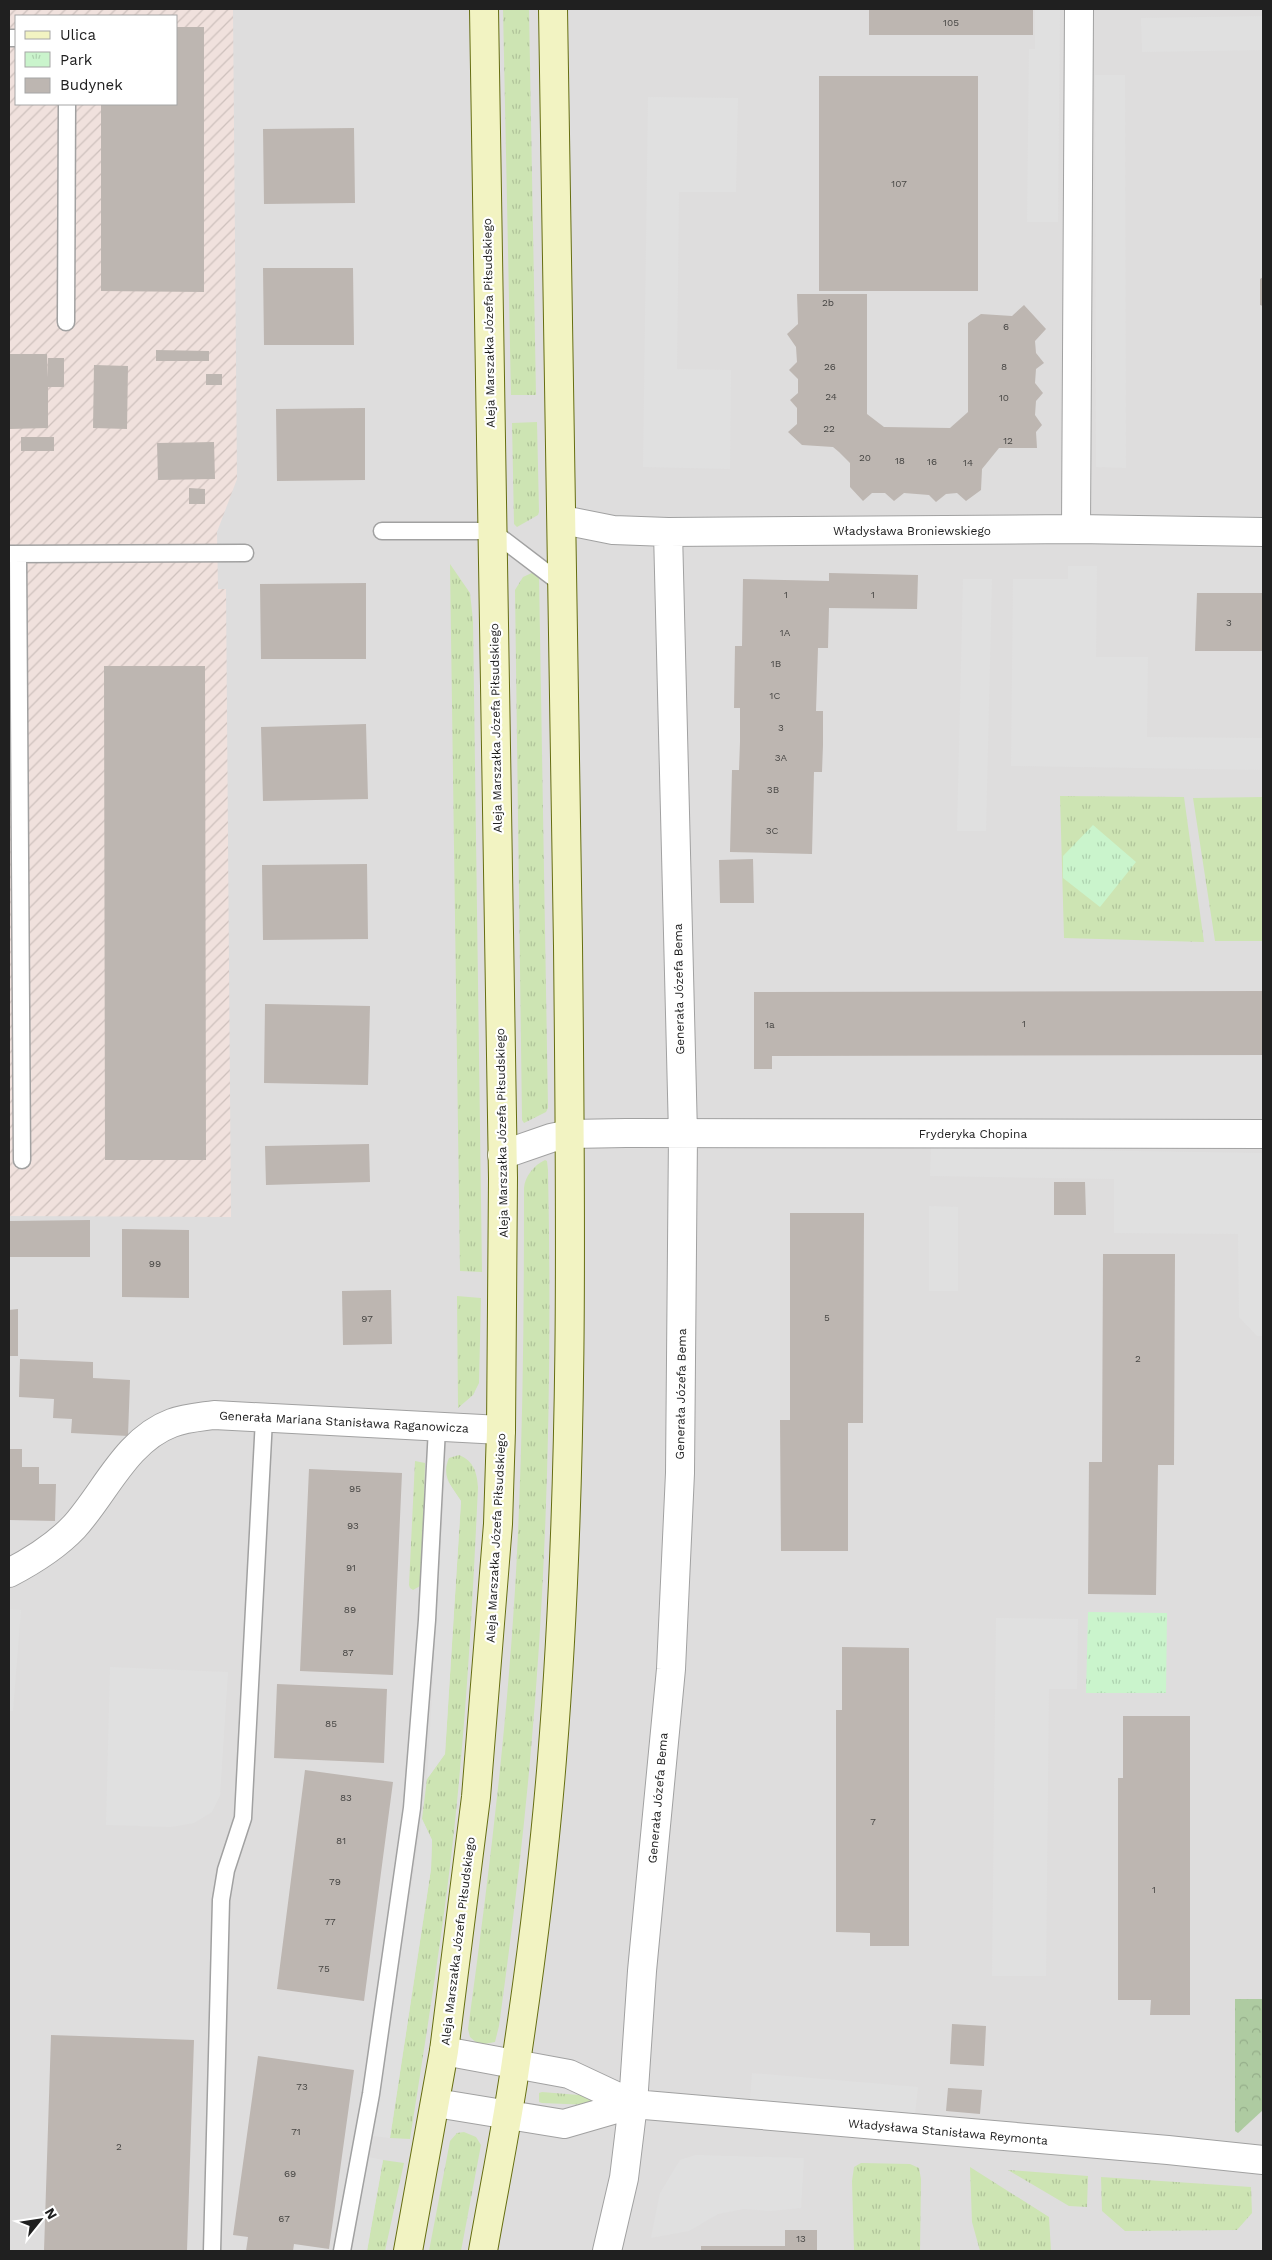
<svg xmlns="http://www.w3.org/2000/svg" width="1272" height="2260" font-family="'Work Sans',sans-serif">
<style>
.residential{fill:#dedddd;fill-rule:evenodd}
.military{fill:url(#military-furrows);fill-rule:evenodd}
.grass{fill:url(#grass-tufts)}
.forest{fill:url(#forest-crowns)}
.park{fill:url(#park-tufts)}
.parking{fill:#e0e0e0}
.building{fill:#bdb6b1}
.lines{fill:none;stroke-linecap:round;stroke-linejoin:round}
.lane-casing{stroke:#a1a1a1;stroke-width:19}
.street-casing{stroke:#a1a1a1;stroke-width:30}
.secondary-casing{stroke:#666e11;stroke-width:30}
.lane{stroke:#fff;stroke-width:16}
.street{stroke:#fff;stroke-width:28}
.secondary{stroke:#f2f3c2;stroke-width:28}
.labels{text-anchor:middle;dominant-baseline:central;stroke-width:4.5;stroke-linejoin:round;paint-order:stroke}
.number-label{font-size:10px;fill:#474644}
.street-label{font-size:12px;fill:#202020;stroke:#fff}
</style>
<defs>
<pattern id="military-furrows" width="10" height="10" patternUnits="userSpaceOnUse" patternTransform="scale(1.25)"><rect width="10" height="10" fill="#f0e1dd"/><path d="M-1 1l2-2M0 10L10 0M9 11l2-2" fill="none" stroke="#cec1bd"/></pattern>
<pattern id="grass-tufts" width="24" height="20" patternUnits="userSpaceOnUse" patternTransform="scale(1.25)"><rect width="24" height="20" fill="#cde4b3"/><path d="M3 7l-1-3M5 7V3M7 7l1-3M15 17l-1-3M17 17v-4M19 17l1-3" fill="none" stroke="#b0c39a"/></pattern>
<pattern id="forest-crowns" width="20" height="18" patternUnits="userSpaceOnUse" patternTransform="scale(1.25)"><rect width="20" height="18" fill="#aecba1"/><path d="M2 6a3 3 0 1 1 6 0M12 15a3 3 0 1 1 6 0" fill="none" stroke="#95ae8a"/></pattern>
<pattern id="park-tufts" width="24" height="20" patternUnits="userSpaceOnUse" patternTransform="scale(1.25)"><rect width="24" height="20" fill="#caf4cc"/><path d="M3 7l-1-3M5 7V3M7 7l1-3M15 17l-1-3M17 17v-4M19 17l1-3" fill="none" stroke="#add1af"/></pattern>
</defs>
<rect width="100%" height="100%" fill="#f0ede8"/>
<path class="residential" d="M9,9H1263V2251H9ZM16,16H176V104H16Z"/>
<path class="military" d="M9,9H233L237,479L217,532L218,589H226L231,1217L9,1216ZM16,16H176V104H16Z"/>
<path class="grass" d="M503,9H529L536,395H511Z
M537,422L539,512L538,515L517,527L514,524L512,423Z
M450,564L470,593L473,620L482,1272L460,1271Z
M536,571L539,574L548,1108L546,1112L524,1123L522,1120L515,590L523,577Z
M1060,796L1184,797L1204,942L1064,938Z
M1263,797V941H1215L1193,798Z
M545,1160L547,1161L548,1170C552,1367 548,1565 530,1761C522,1850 511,1938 499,2026L495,2042L479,2045L470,2037L468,2029C488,1883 506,1737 515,1590C523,1456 524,1322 524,1188C525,1176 534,1165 545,1160Z
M457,1296L481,1298L479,1383L473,1395L458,1408Z
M459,1455C474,1461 477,1473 478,1487C473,1596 467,1704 456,1812C445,1921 427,2030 410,2139L390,2138L431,1869L432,1840L422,1819L427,1779L445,1754L461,1501C451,1486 441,1476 449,1458Z
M415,1461L425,1463L422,1585L413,1590L410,1588L409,1585Z
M542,2092L591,2096L594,2103L590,2105L542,2103L539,2102V2093Z
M464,2132L476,2137L481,2145L461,2251H429L450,2141L457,2133Z
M383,2160L404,2163L385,2251H367Z
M861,2163L910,2164L919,2168L921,2179L920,2251H854L852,2181L854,2167Z
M970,2167L1049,2217L1051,2251H980L972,2222Z
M1008,2170L1088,2176L1087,2207L1069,2206Z
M1101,2177L1251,2187L1252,2213L1237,2230L1125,2231L1102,2211Z"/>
<path class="forest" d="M1235,1999H1263V2110L1238,2133L1235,2131Z"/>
<path class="park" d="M1093,825L1136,862L1100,907L1063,878V856Z
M1088,1612L1167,1613L1166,1693H1086Z"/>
<path class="parking" d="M1035,9H1060L1058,222H1027L1029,49H1035Z
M1263,16V50L1142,52L1141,18Z
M1095,75H1125L1126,468L1096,467Z
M648,97L738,98L736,192H679L677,369L731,370L730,469L643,467Z
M1068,566H1097L1096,657H1148L1147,737L1263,738V770L1011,766L1013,579H1068Z
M963,579H992L986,831H957Z
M931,1148L1263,1153V1336H1257L1239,1317L1238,1234L1114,1233V1179L930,1176Z
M929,1206L958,1207V1291H929Z
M445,1477L461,1501L445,1754L427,1779Z
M9,1609L21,1610L13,1711H9Z
M996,1618L1078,1619L1077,1689H1049L1046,1976H992Z
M110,1667L228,1672L220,1796L212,1812L194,1823L171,1827L106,1825Z
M422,1819L432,1840L431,1869L390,2138L372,2136Z
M752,2073L918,2087L915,2114L750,2100Z
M696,2155L804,2158L801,2208L771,2211L744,2209L718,2214L689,2231L651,2238L660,2193L680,2160Z
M367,2157L383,2160L367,2251H351Z"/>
<path class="building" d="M869,9H1033V35H869Z
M176,27H204V292L101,291V104H176Z
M819,76H978V291H819Z
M354,128L355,203L264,204L263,129Z
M263,268H353L354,345H264Z
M1263,277V306L1260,305V279Z
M797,294H867V414L884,427L950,428L968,412V323L981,314L1012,316L1024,305L1046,329L1035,341L1036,353L1044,363L1036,369L1035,383L1043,393L1036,401L1035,415L1042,425L1036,432L1037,448H999L982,469L981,490L966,501L957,493L946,494L936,502L929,495L904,493L894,501L885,493H872L863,501L850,487V463L839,452L833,447L802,445L788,432L797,424V408L790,400L798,393V379L789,370L797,362L796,347L787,334L798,324Z
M156,350L209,351V361H156Z
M9,354H47L48,378V358H64V387H48V428L9,429Z
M94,365L128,366L127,429L93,428Z
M206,374H222V385H206Z
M365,408V480L277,481L276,409Z
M21,437H54V451H21Z
M214,442L215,479L158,480L157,443Z
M189,488L205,489V504H189Z
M829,573L918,575L917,609L829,608L828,648H818L816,711H823V745L822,772H814L812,854L730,852L732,770H739L740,742V708H734L735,646H742L743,579L829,581Z
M366,583V659H261L260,584Z
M1197,593H1263V651H1195Z
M104,666H205L206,1160H105Z
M366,724L368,799L263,801L261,727Z
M753,859L754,903H720L719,860Z
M367,864L368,939L263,940L262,865Z
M1263,991V1055L772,1056V1069H754V992Z
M265,1004L370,1006L368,1085L264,1083Z
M369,1144L370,1182L266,1185L265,1146Z
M1054,1182H1085L1086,1215H1054Z
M790,1213H864L863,1423H848V1551H781L780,1420H790Z
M90,1220V1257H9V1221Z
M122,1229L189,1230V1298L122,1297Z
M1103,1254H1175L1174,1465H1158L1156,1595L1088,1594L1089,1462H1102Z
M391,1290L392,1344L343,1345L342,1291Z
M18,1309V1356H9V1310Z
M20,1359L93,1362V1378L130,1380L128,1436L71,1433L72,1419L53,1418L54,1399L19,1397Z
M9,1449H22V1467H39V1484H56L55,1521L9,1520Z
M309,1469L402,1473L393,1675L300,1671Z
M842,1647L909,1648V1946H870V1933L836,1932V1710H842Z
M277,1684L387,1689L384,1763L274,1758Z
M1123,1716H1190V2015H1150L1151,2000H1118V1778H1123Z
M305,1770L393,1782L364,2001L277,1989Z
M952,2024L986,2026L984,2066L950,2064Z
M51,2035L194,2040L187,2251H44Z
M258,2056L354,2070L329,2249L294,2244L293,2251H246L248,2237L233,2235Z
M948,2088L982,2090L980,2114L946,2111Z
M785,2230H817V2251H701V2246H785Z"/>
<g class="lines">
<defs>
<path id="lane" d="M9,38H16
M66,322L67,104
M382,531H492L563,585
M9,554L245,553
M18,554L22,1160
M212,2251L221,1900L226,1870L243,1818L264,1419
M342,2251L371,2094L412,1808L427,1620L437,1428"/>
<path id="street" d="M563,520L613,530L668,532L1076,529L1263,532
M1076,529L1079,9
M502,1155L551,1138L570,1134L626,1133L1263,1134
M9,1573C32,1561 56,1546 74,1527C105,1493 126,1440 172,1423C185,1418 200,1417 214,1415L501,1430
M444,2051L569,2074L633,2104L1168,2150L1263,2160
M436,2103L564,2124L633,2104
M607,2251L624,2178L633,2104L642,1971L671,1669L680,1473L683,1134L668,532"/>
<path id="secondary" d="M408,2251L444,2051L476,1797L498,1524L501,1430L503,1178L484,9
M483,2251C494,2188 507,2125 516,2062C531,1962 544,1860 552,1759C574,1489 571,1217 568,946C564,634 557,321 553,9"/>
</defs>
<use href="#lane" class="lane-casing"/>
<use href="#street" class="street-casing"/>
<use href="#secondary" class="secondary-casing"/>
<use href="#lane" class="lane"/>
<use href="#street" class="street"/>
<use href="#secondary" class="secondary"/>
</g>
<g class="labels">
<g class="number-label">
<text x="951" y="22">105</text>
<text x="899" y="183">107</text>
<text x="828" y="302">2b</text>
<text x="1006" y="326">6</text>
<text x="830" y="366">26</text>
<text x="1004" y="366">8</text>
<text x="831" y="396">24</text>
<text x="1004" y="397">10</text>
<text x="829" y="428">22</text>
<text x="1008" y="440">12</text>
<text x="865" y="457">20</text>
<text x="900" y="460">18</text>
<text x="932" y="461">16</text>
<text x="968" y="462">14</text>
<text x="786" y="594">1</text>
<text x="873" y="594">1</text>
<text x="1229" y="622">3</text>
<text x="785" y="632">1A</text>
<text x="776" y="663">1B</text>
<text x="775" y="695">1C</text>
<text x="781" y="727">3</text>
<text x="781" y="757">3A</text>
<text x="773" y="789">3B</text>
<text x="772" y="830">3C</text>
<text x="1024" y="1023">1</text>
<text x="770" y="1024">1a</text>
<text x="155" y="1263">99</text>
<text x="827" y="1317">5</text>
<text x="367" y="1318">97</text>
<text x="1138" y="1358">2</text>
<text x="355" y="1488">95</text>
<text x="353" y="1525">93</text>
<text x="351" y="1567">91</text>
<text x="350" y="1609">89</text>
<text x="348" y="1652">87</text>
<text x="331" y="1723">85</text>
<text x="346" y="1797">83</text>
<text x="873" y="1821">7</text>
<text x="341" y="1840">81</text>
<text x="335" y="1881">79</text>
<text x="1154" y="1889">1</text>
<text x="330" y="1921">77</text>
<text x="324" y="1968">75</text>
<text x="302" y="2086">73</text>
<text x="296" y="2131">71</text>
<text x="119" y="2146">2</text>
<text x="290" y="2173">69</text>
<text x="284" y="2218">67</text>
<text x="801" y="2238">13</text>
</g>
<g class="street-label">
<text transform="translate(489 323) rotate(-91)">Aleja Marszałka Józefa Piłsudskiego</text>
<text x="912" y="531">Władysława Broniewskiego</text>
<text transform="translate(496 728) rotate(-91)">Aleja Marszałka Józefa Piłsudskiego</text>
<text transform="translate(679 989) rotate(-91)">Generała Józefa Bema</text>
<text transform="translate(502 1133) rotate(-91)">Aleja Marszałka Józefa Piłsudskiego</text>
<text x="973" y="1134">Fryderyka Chopina</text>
<text transform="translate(681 1394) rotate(-89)">Generała Józefa Bema</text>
<text transform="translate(344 1422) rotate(3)">Generała Mariana Stanisława Raganowicza</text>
<text transform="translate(496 1538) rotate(-87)">Aleja Marszałka Józefa Piłsudskiego</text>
<text transform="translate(658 1798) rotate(-85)">Generała Józefa Bema</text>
<text transform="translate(458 1941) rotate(-83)">Aleja Marszałka Józefa Piłsudskiego</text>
<text transform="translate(948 2132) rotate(5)">Władysława Stanisława Reymonta</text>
</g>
</g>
<rect width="1272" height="2260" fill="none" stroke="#202020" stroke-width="20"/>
<rect x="15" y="15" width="162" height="90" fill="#ffffff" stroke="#a6a6a6"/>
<rect x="25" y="31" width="25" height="8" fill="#f2f3c2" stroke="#a6a6a6"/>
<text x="60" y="40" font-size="15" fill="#202020">Ulica</text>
<rect x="25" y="52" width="25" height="15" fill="url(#park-tufts)" stroke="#a6a6a6"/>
<text x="60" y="65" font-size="15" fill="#202020">Park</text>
<rect x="25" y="78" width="25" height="15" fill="#bdb6b1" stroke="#a6a6a6"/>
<text x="60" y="90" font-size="15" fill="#202020">Budynek</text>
<g transform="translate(40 2220) rotate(60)" stroke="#ffffff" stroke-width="4" paint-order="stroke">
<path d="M0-4L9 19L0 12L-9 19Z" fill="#202020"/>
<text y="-8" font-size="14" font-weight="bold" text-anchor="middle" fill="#202020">N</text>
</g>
</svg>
